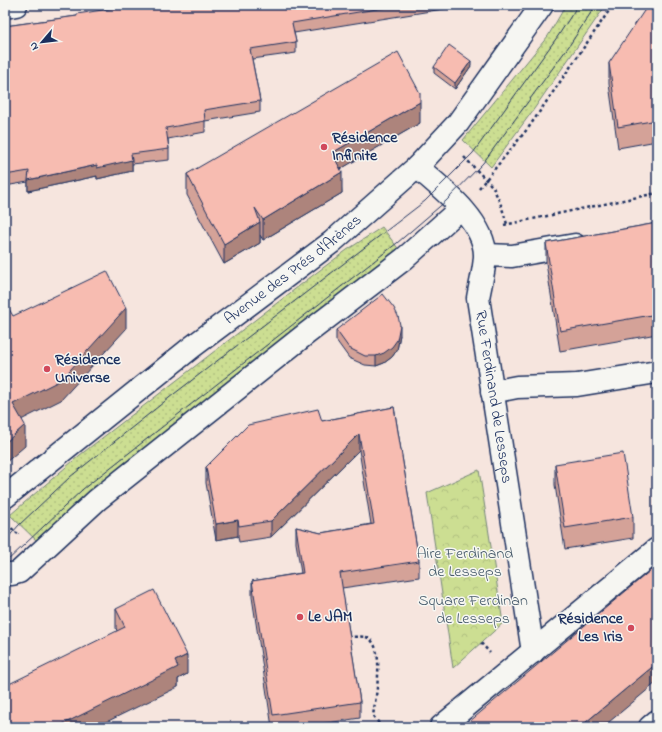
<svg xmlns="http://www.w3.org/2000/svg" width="662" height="732" font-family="'Indie Flower',sans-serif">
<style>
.grass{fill:url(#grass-dots);stroke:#748678}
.park{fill:url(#park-crowns);stroke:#748678}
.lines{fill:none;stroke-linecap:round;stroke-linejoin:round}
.minor-casing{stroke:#1b2f5e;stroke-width:25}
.primary-casing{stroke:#1b2f5e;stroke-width:25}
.path{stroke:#1b2f5e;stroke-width:2.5;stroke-dasharray:3 3;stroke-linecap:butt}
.minor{stroke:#f6f6f2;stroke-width:22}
.primary{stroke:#f6f6f2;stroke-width:22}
.tram{stroke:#1b2f5e;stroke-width:1}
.wall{fill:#d4a298;stroke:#1b2f5e}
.shaded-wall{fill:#ad847c;stroke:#1b2f5e}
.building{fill:#f7bcb1;stroke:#1b2f5e}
.poi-dot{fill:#d1495b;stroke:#f6f6f2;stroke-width:1.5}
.labels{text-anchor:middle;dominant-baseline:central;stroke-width:3;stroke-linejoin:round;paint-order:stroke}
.poi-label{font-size:16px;font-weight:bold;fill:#1b2f5e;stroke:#f6f6f2;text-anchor:start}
.street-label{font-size:16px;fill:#1b2f5e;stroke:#f6f6f2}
.park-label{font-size:16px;fill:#475b6b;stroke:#f6f6f2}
</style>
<defs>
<pattern id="grass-dots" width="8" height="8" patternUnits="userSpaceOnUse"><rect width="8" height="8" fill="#ccde92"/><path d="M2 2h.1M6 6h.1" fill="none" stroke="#afbf80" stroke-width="1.8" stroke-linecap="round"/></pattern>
<pattern id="park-crowns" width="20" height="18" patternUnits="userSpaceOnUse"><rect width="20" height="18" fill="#ccde92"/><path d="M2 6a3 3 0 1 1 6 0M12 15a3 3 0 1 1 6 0" fill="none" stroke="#afbf80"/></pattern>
</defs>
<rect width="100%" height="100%" fill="#f6e5de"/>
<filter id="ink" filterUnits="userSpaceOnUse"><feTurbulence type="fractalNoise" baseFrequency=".025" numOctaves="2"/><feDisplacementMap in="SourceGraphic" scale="8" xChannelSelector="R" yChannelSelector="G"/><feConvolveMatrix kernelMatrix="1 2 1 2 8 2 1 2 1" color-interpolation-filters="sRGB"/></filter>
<g filter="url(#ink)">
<path class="grass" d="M566,5H606L534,109L491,167L463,140L548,36Z
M382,227L400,251L39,543L10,515L80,455L312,276L347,250Z"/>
<path class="park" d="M479,470L503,623L453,668L427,493Z"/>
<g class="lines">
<defs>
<g id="minor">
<path d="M5,7L16,5"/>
<path id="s1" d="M417,167C440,187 485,221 485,255C485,267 480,286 478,298L533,652"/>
<path d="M486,255L512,256L575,245"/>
<path d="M492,392L517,387L577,385L657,372"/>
<path d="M5,574H12L19,572L97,500L306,334L404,259L461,208"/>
<path d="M441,727L657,549"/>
<path d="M650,727L657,721"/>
</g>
<g id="primary">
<path id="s2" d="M5,497L192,347L332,242L417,167L458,123L542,5"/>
</g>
</defs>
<use href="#minor" class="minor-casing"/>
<use href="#primary" class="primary-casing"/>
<path class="path" d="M464,157L493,187L501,205L507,224
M479,188L529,127L613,5
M504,225L657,193
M7,524L19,535
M348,637C353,637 361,636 366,637C387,644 375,700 373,716L382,727
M481,643L490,653"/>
<use href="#minor" class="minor"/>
<use href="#primary" class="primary"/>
<path class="tram" d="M5,541L19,525L70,477L174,394L425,201L473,153L558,36L578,5
M5,563L83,489L397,243L446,201L483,163L569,46L596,5"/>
</g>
<path class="wall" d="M134,5H468L294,33L296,42V53L252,59L260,101V112L205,121V132L168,139L169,149V160L132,164V171L97,179V176L28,191V182L5,186V26L77,16Z
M657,5V141L618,148L609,84V63Z
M471,66L455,89L434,73V67Z
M420,123L340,169L342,193L263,240L260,235V243L224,264L187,195V174Z
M657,223V334L560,351L546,263V243Z
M336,330L400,335L397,350L392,357L384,363L376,366L365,365L349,358L336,340Z
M394,407L419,561V577L342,588L360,702V718L301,727H272L252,597V581L301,573L296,543V527L321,533L371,524L359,450L271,537L239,542L238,536L216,540L206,483V467L322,421Z
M555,464L633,517V538L565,549L555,485Z
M116,609L187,674L178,679V687L117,631L116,628Z"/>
<path class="shaded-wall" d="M471,61V66L455,89V83Z
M420,102V123L332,174V153Z
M132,160V171L97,179V176L28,191V180L97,165Z
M342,172V193L263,240V220Z
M260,222V243L224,264V244Z
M126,308V329L61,400L13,424V404Z
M400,325V335L397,350L392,357L384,363L376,366V356Z
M25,425V446L5,463V443Z
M359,434V450L271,537V521Z
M238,520V536L216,540V524Z
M187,655V674L178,679V687L96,727H57L175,661Z
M657,663V682L603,727H580Z"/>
<path class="building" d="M134,5H401L292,23L296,42L250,49L260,101L204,110L205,121L166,128L169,149L131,154L132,160L97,168V165L28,180L29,171L5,175V26L77,16V14Z
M648,5H657V120L618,127L609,63Z
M449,45L471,61L455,83L434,67Z
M398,52L420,93V102L332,153L342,172L263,220L255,208L260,222L224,244L187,174Z
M657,223V314L560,331L546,243Z
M107,271L126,308L61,380L13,404L25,425L5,443V302L13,316Z
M383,294L394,308L398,316L400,325L397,340L392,347L384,353L376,356H365L349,348L336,330Z
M394,407L419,561L340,573L360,702L273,715L252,581L303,573L296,527L321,533L374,524L359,434L271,521L239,526L238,520L216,524L206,467L248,425L318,409L322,421Z
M623,453L633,517L565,528L555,464Z
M657,565V663L580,727H463Z
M154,590L187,655L175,661L178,667L57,727H5V686L125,627L116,609Z"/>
</g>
<g class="poi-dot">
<circle cx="324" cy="147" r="4"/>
<circle cx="47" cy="369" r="4"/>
<circle cx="300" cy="617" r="4"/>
<circle cx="631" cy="628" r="4"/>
</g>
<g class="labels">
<g class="poi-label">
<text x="332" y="138">Résidence<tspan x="332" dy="18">Infinite</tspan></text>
<text x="55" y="360">Résidence<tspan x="55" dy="18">Universe</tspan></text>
<text x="308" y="617">Le JAM</text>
<text x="623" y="619" text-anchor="end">Résidence<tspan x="623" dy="18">Les Iris</tspan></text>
</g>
<g class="street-label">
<text stroke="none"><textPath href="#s2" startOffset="367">Avenue des Prés d'Arènes</textPath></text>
<text stroke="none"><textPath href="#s1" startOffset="258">Rue Ferdinand de Lesseps</textPath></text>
</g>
<g class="park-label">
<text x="465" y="554">Aire Ferdinand<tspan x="465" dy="18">de Lesseps</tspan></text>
<text x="473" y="601">Square Ferdinan<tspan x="473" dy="18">de Lesseps</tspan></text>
</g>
</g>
<rect width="662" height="732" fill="none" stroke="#f6f6f2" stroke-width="20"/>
<rect x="10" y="10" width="642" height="712" fill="none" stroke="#1b2f5e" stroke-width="1.5" filter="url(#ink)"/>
<g transform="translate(42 42) rotate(242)" stroke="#f6f6f2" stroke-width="3" paint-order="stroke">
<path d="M0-3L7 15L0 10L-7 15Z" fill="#1b2f5e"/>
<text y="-6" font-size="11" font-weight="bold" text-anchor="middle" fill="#1b2f5e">N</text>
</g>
</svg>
